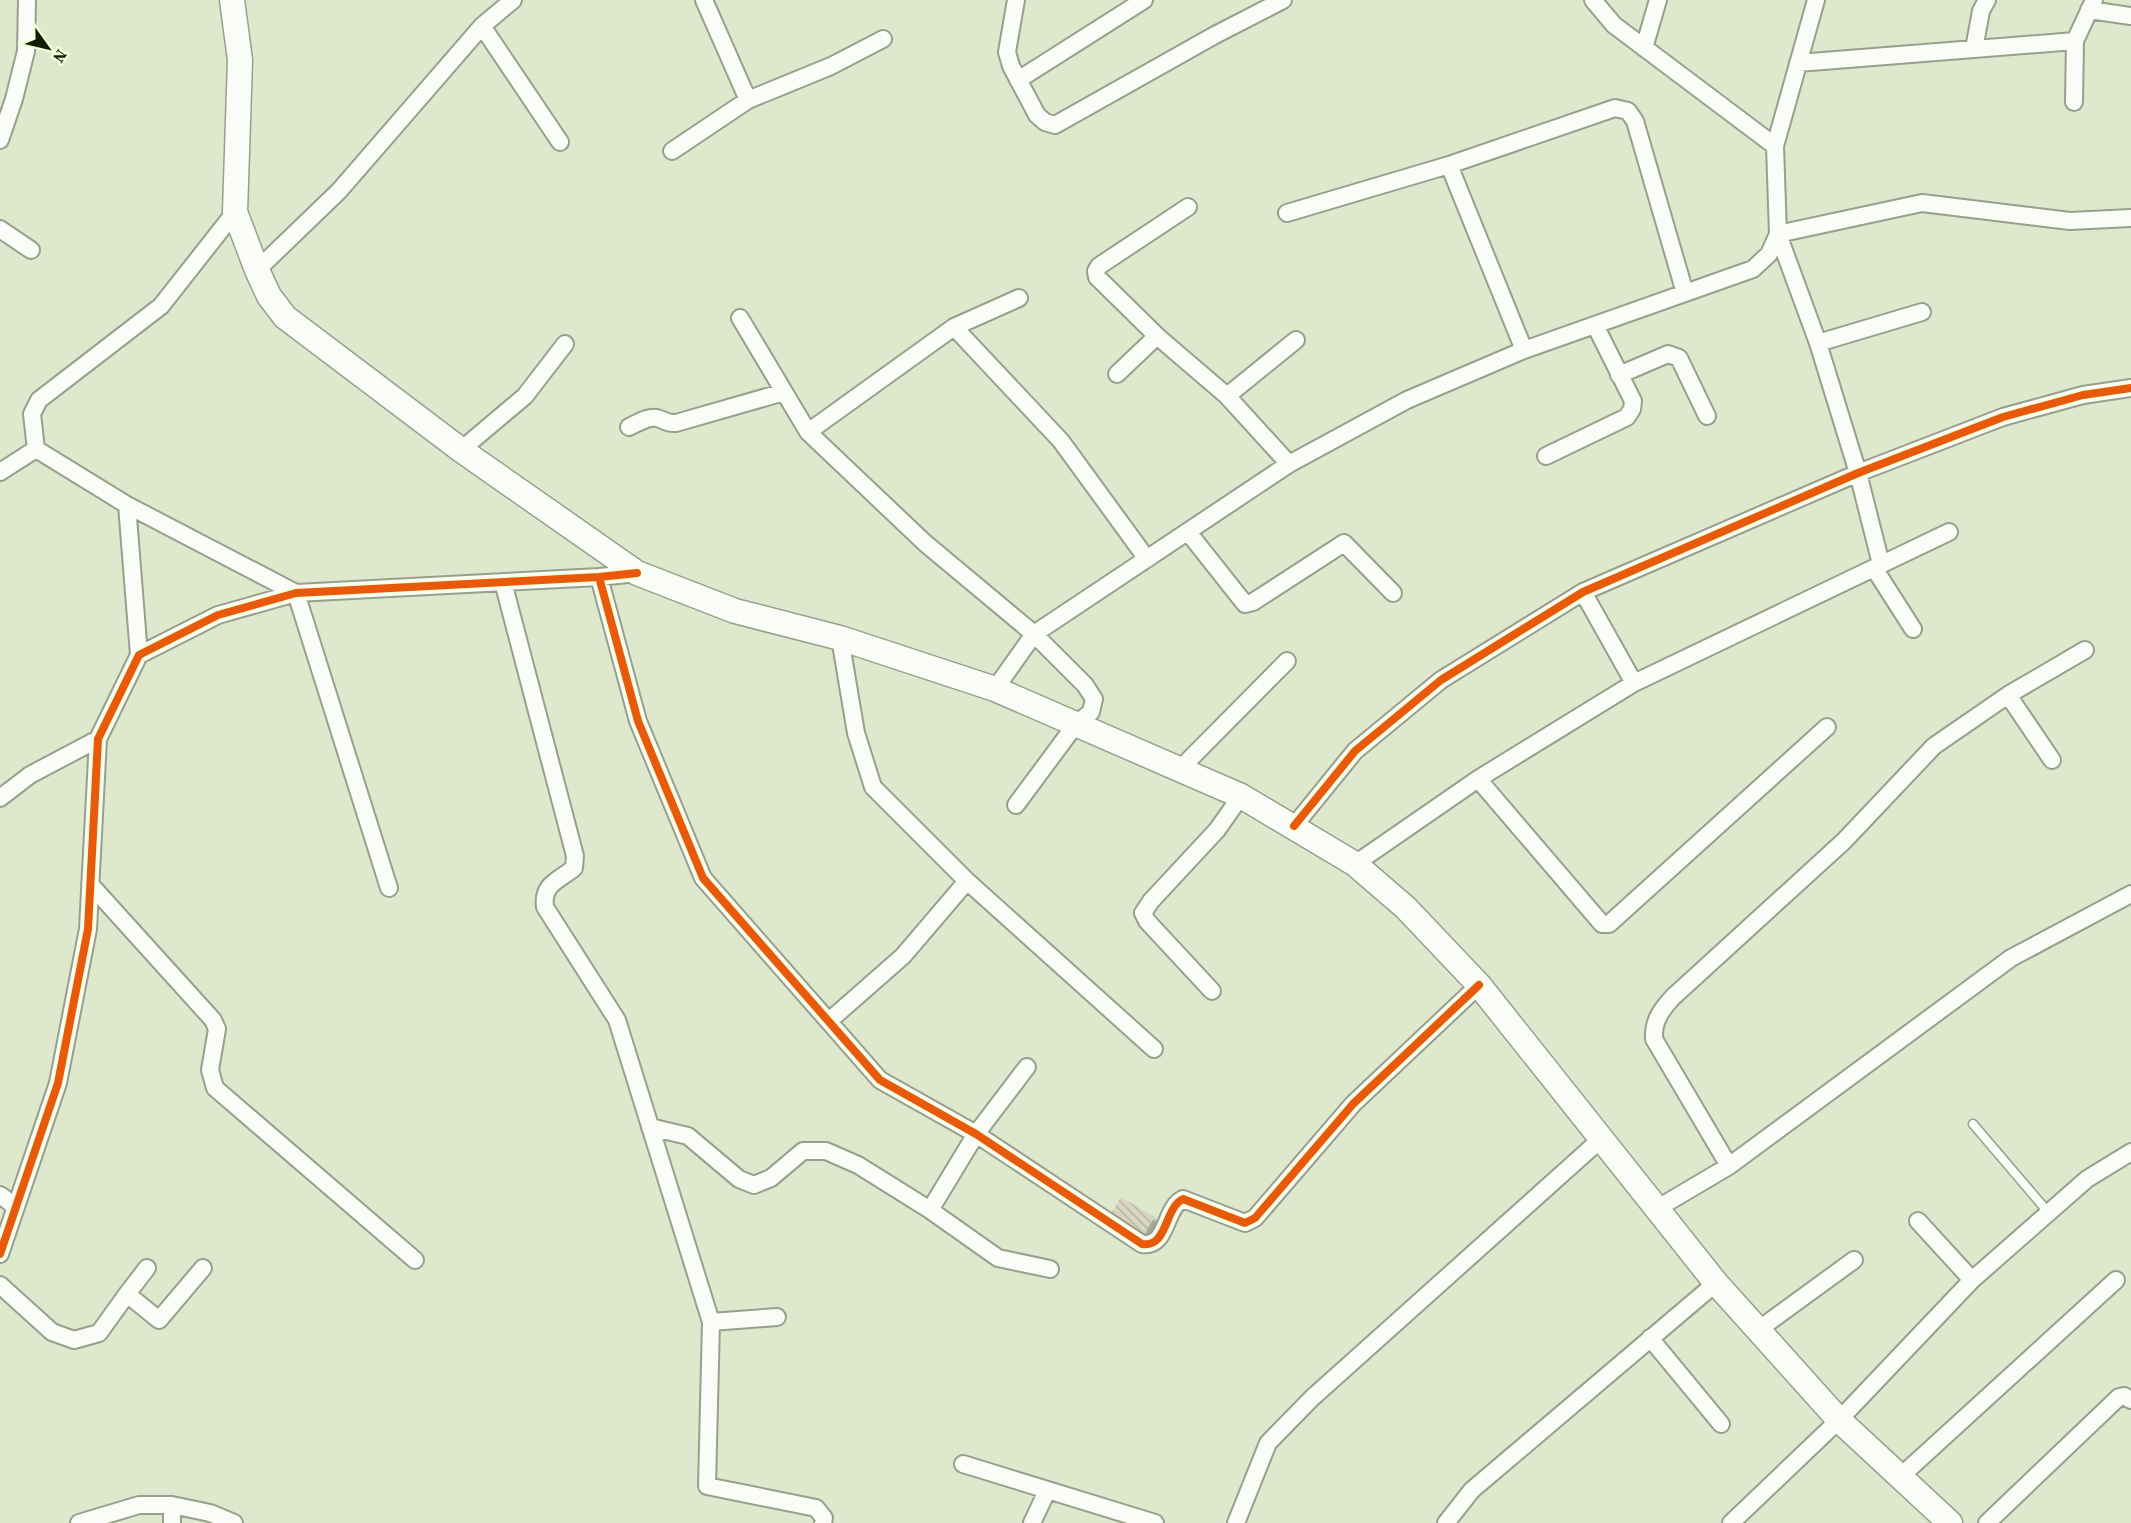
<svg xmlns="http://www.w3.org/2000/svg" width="2131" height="1523" font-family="'Source Serif 4',serif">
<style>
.building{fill:url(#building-back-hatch);filter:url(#shadow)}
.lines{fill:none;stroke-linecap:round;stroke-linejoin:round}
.lane-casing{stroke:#989f8a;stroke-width:11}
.street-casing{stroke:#989f8a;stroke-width:20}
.secondary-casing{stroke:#989f8a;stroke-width:27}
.lane{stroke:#fafcf8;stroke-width:8}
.street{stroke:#fafcf8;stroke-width:16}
.secondary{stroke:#fafcf8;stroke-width:24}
.cycleway-casing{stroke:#f1ffd7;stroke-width:11}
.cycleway{stroke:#e8590c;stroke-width:8}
</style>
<defs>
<pattern id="building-back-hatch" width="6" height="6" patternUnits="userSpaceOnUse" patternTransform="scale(1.5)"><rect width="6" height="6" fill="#d8d5c1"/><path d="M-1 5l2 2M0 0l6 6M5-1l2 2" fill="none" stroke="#b8b6a4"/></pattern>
<filter id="shadow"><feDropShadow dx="5.5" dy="5.5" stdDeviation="1.5" flood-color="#0004"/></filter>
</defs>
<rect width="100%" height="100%" fill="#dee8cd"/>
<path class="building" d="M1121,1197L1154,1217L1145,1233L1112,1212Z"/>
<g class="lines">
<defs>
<path id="lane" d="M1973,1124L2048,1212"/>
<path id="street" d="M704,0L748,100
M1016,0L1007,52L1011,66L1037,115L1045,122L1055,125L1215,35L1283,0
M1593,0L1614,25L1775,146
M1816,0L1775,146L1778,234L1818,343L1858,473L1881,564
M2089,10L2131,16
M482,26L560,142
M1644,48L1658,0
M1974,49L1981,11L1987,0
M1798,63L2075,41
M1018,80L1144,0
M2074,102L2075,41L2094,0
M0,140L14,99L26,51L27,0
M672,151L748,100L831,66L883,39
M1449,165L1524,350
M1188,207L1099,266L1096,271L1097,277L1157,336L1227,396L1289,464
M1287,213L1449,165L1615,108L1628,111L1635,121L1685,293
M0,229L31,250
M1778,234L1922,203L2070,221L2131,218
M257,270L339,191L482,26L513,0
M740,318L808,432L925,543L1034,634L1085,685L1094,699L1091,712L1076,724L1016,805
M954,327L1061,441L1147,559
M1818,343L1922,312
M1117,374L1157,336
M1619,375L1668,354L1679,358L1707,416
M1227,396L1296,340
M629,427C638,423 648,416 657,418C664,420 668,424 676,423L784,392
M808,432L954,327L1019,298
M36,449L127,505L296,593L389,888
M36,449L32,414L39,400L161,306L235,212
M461,450L525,396L565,344
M1546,456L1627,417L1632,409L1633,401L1595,325
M0,472L36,449
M127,505L139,655
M1188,532L1245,604L1253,602L1344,543L1393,593
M1874,568L1913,629
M599,577L638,721L703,878L880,1080L976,1134L1142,1244C1168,1248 1164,1208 1183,1199L1245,1223L1255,1218L1353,1104L1479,985
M503,582L575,856L574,868C558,881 542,884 545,907L617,1020L711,1322L707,1486L816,1508L824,1518L823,1523
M1583,592L1634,683
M840,638L856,733L873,787L967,881L1154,1049
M995,689L1034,634L1289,464L1407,400L1524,350L1753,269L1769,254L1778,234
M2008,695L2052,760
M1180,769L1287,661
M1478,779L1602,924H1609L1827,727
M0,798L30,775L98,739
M1294,826L1355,751L1441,680L1583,592L1858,473L2003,417L2083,395L2131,388
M1355,864L1478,779L1634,683L1949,532
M90,884L213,1020L217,1029L210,1070L215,1088L415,1260
M1212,991L1147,921L1143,913L1151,901L1217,830L1241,796
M829,1021L903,956L967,881
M650,1127L688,1136L739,1179L754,1185L771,1178L803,1151H826L858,1165L930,1210L998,1258L1050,1269
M1729,1166L1654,1039C1653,1021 1661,1010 1673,997L1844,841L1934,746L2008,695L2085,650
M0,1195L16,1207
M1658,1208L1729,1166L2011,958L2131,894
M930,1210L976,1134L1027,1067
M1918,1221L1972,1280
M0,1254L58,1083L88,929L98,739L139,655L218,615L296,593L599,577L637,573
M0,1285L52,1332L74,1340L99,1333L127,1294L159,1320L203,1268
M127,1294L147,1268
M711,1322L777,1317
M1758,1330L1854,1260
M1650,1338L1721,1424
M963,1464L1155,1523
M1900,1477L2116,1280
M79,1523L139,1505H172L210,1513L234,1523
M172,1523V1505
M1032,1523L1047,1491
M1236,1523L1268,1443L1312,1398L1601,1139
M1446,1523L1472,1490L1716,1283
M1731,1523L1839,1420L1972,1280L2087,1179L2131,1152
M1987,1523L2119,1397L2124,1396L2131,1400"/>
<path id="secondary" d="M232,0L240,60L235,212L257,270L269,296L285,317L461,450L637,573L735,611L840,638L995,689L1241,796L1355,864L1406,908L1479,985L1716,1283L1839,1420L1950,1523"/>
</defs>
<use href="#lane" class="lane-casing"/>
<use href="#street" class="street-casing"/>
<use href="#secondary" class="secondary-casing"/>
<use href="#lane" class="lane"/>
<use href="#street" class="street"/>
<use href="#secondary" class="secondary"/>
<defs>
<path id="cycleway" d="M599,577L638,721L703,878L880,1080L976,1134L1142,1244C1168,1248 1164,1208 1183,1199L1245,1223L1255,1218L1353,1104L1479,985
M1294,826L1355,751L1441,680L1583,592L1858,473L2003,417L2083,395L2131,388
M0,1254L58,1083L88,929L98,739L139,655L218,615L296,593L599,577L637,573"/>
</defs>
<use href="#cycleway" class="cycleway-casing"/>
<use href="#cycleway" class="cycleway"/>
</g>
<g transform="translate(48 48) rotate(124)" stroke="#f1ffd7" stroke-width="4.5" paint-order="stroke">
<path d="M0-4.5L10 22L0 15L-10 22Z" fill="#151a08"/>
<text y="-9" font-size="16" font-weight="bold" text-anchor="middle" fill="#151a08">N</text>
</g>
</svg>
